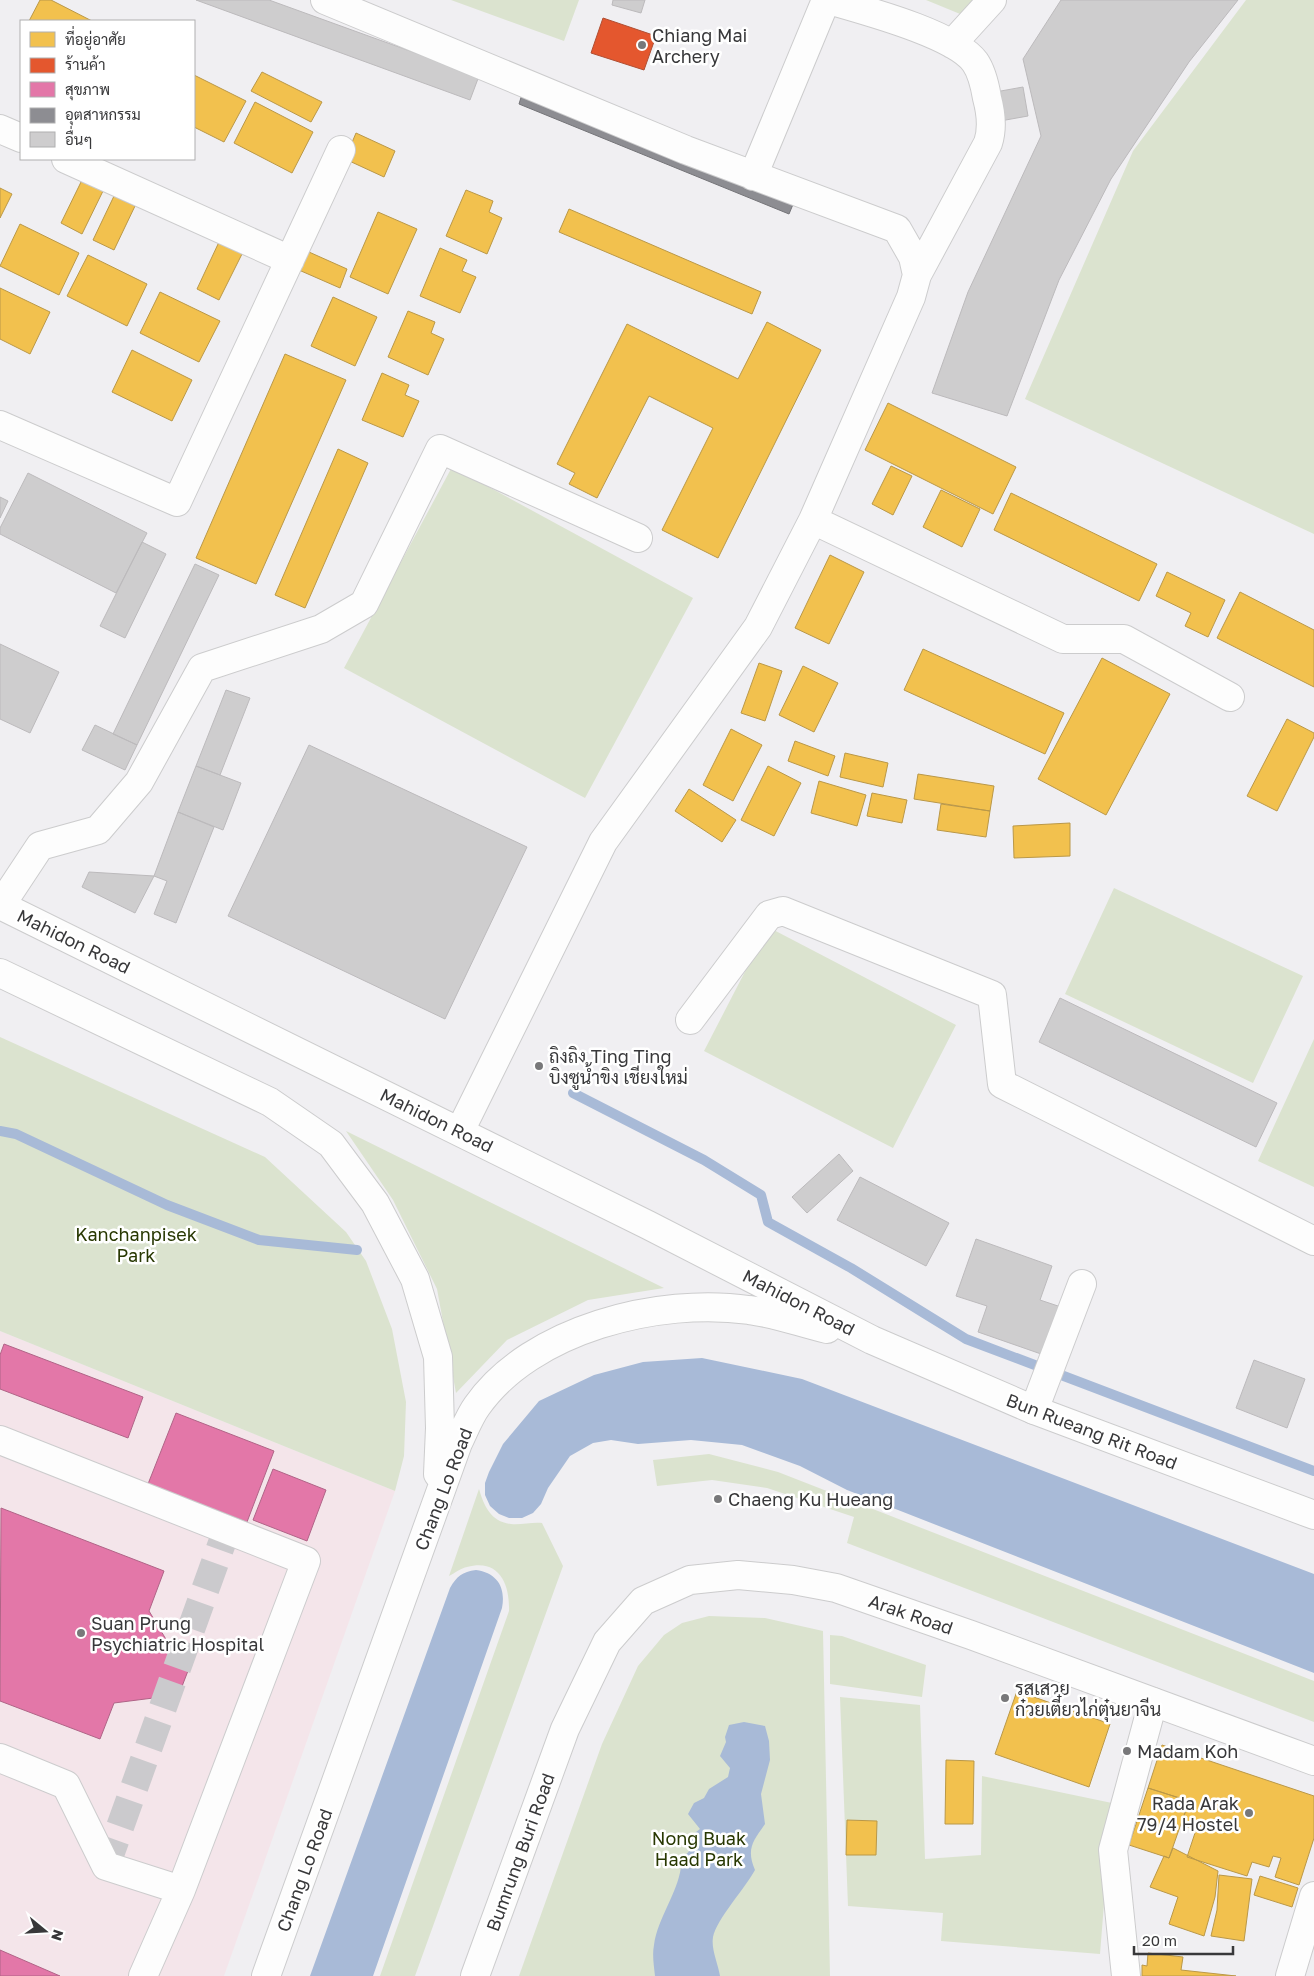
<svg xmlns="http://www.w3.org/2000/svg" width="1314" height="1976" font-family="'Golos Text',Sarabun,sans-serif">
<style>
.medical{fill:#f4e5ea}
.green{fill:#dbe3cf}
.water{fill:#a8bad7}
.homes{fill:#f2c14e;stroke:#ba9848}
.shops{fill:#e4572e;stroke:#b04e32}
.health{fill:#e377a8;stroke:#b06487}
.industry{fill:#8d8d92;stroke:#747478}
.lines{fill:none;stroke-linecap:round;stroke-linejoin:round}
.stream{stroke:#a8bad7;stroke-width:10}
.building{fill:#cecdce;stroke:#bcbabc}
.minor-tunnel{stroke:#cbcacd;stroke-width:28;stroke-dasharray:28 14;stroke-linecap:butt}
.minor-casing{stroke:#cccccd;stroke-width:30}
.major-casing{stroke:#cccccd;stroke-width:30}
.minor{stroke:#fdfdfd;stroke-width:28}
.major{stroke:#fdfdfd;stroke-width:28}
.poi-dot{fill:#78787a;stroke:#fff;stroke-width:2}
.labels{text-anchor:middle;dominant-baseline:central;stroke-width:5;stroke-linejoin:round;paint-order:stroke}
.poi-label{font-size:18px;fill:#38383a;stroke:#fff;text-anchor:start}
.street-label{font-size:18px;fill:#38383a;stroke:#fff}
.park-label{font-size:18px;fill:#283802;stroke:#fff}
</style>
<rect width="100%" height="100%" fill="#f0eff2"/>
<path class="medical" d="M0,1331L395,1491L224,1976H0Z"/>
<path class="green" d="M451,0H579L564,41Z
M926,0H979L965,16Z
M1246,0H1314V534L1025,399L1133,151Z
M452,467L693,598L585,798L344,668Z
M1114,888L1303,976L1253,1083L1065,994Z
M768,927L956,1025L893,1148L704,1051Z
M0,1037L265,1157L346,1232L366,1261L392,1329L406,1402L404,1456L395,1491L0,1331Z
M1314,1039V1187L1258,1161Z
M346,1131L664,1288L588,1300L507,1340L456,1393L437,1289L393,1200Z
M709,1454L778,1472L1314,1681V1722L847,1543L854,1517L767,1488L712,1480L657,1486L653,1460Z
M479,1489C484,1506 491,1522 511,1524C521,1525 532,1522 542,1523L563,1566L415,1976H380L509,1611C510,1584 499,1558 467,1567C461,1568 455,1573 449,1576Z
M709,1616L765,1618L823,1631L830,1976H519L602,1744L638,1666L664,1635L682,1623Z
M830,1635L842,1636L926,1665L922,1697L830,1684Z
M840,1697L920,1705L925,1859L981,1855L982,1776L1112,1803L1100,1954L941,1941L943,1913L848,1906Z"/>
<path class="water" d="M702,1358L802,1379L1314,1574V1673L847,1490L800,1466L742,1445L691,1440L638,1444L611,1440L593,1443L570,1456L548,1488L541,1504L533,1513L522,1518H509L499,1514L490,1506L485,1495V1483L489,1472L503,1444L539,1401L594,1375L643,1362Z
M476,1570C497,1573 506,1587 502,1608L373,1976H310L450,1588C457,1576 462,1572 476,1570Z
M744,1722L765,1726L769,1741L770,1760L761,1794L765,1824C753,1841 746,1849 755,1870C746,1887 716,1920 713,1937C711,1950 718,1963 720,1976H655C654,1966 652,1955 654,1945C658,1917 677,1895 681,1867L676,1860C689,1855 693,1849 692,1835L700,1829L688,1814L694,1803L704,1798L709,1789L728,1777L730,1768L720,1756L726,1742L725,1737L729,1725Z"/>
<path class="homes" d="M40,0H51L92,21H29Z
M262,72L322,102L311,122L251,91Z
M194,75L246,101L224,142L194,127Z
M255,102L313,132L292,173L234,143Z
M356,133L395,151L384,177L345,159Z
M82,180L103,191L82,234L61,223Z
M0,188L12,194L0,218Z
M466,190L493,201L489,212L502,218L487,254L446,236Z
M114,196L135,206L114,250L93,240Z
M569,209L761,292L752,314L559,232Z
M378,212L417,229L388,294L350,277Z
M20,224L79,253L59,295L0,266Z
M219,242L242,254L219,300L197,289Z
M300,248L347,269L340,288L292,267Z
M440,248L467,260L462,271L476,277L460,313L420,296Z
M88,255L147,284L127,326L67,296Z
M0,288L50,312L30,354L0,339Z
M160,292L220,321L199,362L140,333Z
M333,297L377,317L355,366L311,346Z
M408,311L435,322L431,333L444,339L428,375L388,357Z
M767,322L821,350L718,558L662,530L713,428L649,396L597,498L569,484L575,473L557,464L627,324L738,379Z
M132,350L192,380L172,421L112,392Z
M285,354L346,380L256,584L196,558Z
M382,373L409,385L405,395L419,401L403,437L362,420Z
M888,403L1016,467L993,514L865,450Z
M338,449L368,463L305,608L275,595Z
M891,466L912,476L893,515L872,504Z
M941,490L980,509L962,547L923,527Z
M1011,493L1157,564L1139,601L994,530Z
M830,555L864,572L829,644L795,628Z
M1167,572L1225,600L1208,637L1185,626L1191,613L1156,596Z
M1240,592L1314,630V687L1217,638Z
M923,649L1064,713L1045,754L904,690Z
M1102,658L1170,694L1106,815L1038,779Z
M759,663L782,671L765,721L741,713Z
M803,666L838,683L814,732L779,715Z
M1287,719L1314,733V737L1277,811L1247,796Z
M731,729L762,745L733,801L703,785Z
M795,741L835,756L828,776L788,761Z
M845,753L888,763L883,787L840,777Z
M768,766L801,783L774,836L741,820Z
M918,774L994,786L990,811L914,799Z
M819,781L866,795L857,826L811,813Z
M689,789L736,820L722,842L675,811Z
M872,793L907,800L902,823L867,816Z
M941,804L990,811L986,837L937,830Z
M1070,823V856L1014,858L1013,826Z
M1017,1691L1110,1724L1089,1787L995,1754Z
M1162,1745L1314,1796V1838L1299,1885L1275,1877L1281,1858L1273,1856L1269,1867L1252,1862L1247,1876L1187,1857L1196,1830L1181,1825L1189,1801L1148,1788Z
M946,1760L974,1761L973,1824H945Z
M1148,1788L1189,1801L1169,1858L1129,1845Z
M847,1820L877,1821L876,1855H846Z
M1173,1848L1218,1871L1215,1897L1204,1936L1169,1924L1178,1897L1150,1887L1164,1856L1169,1858Z
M1219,1875L1252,1879L1244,1941L1211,1936L1217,1910Z
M1260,1876L1298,1888L1292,1907L1254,1895Z
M1148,1953L1183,1957L1181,1970L1236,1976H1142V1965L1147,1966Z"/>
<path class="shops" d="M603,18L656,36L644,70L591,53Z"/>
<path class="health" d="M4,1344L143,1397L128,1438L0,1389V1355Z
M176,1413L274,1451L247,1522L148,1484Z
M273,1469L326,1490L307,1541L253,1520Z
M1,1508L164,1571L149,1611L176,1656L191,1663L176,1702L161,1697L114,1703L100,1739L0,1701Z
M0,1950L60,1976H0Z"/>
<path class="industry" d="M523,91L794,202L789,214L519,104Z"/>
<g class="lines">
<path class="stream" d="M573,1093L704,1160L761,1195L768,1222L851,1268L966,1339L1314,1471
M0,1131L16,1134L167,1205L259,1240L357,1250"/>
</g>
<path class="building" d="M196,0H269L479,76L470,100Z
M613,0H645L641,13L612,5Z
M1061,0H1238L1189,62L1111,179L1059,280L1007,416L932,393L968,292L1041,136L1023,59Z
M1023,87L1028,116L978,125L973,96Z
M28,473L147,533L116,593L0,534V528Z
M0,497L8,501L0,518Z
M142,542L166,554L125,638L100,626Z
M195,564L219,575L137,745L113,734Z
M0,644L59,672L30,733L0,719Z
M226,690L250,698L220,775L196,766Z
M95,725L137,745L125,770L82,750Z
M309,745L527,847L445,1019L228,916Z
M196,766L241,783L223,830L178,812Z
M178,812L214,827L176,923L154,914L167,881L154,876Z
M89,872L154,876L135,913L82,887Z
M1060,998L1277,1103L1256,1147L1039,1042Z
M839,1154L853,1171L807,1213L792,1197Z
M860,1177L949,1223L926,1266L837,1220Z
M976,1239L1052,1266L1040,1300L1061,1307L1044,1355L978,1332L987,1306L956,1296Z
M1254,1360L1305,1379L1287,1428L1236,1408Z"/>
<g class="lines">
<path class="minor-tunnel" d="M106,1866L227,1529"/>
<defs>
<path id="minor" d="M325,0L686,150L897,229L913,257L917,275L911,297L813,520L758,627L603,842L460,1131
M829,0C863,10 955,34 975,62C982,72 985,86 987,98C991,113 993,128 988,143L917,275
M952,44L992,0
M0,129L21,138
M66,159L290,260
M753,176L826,0
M0,425L177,502L341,150
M813,520L1063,639H1124L1230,697
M1,905L40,846L98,830L139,782L202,668L321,629L364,604L440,449L638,538
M690,1020L769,915L783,911L992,995L1002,1084L1314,1241
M1034,1410L1082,1284
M0,1440L306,1561L181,1890L143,1976
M0,1758L66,1785L106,1866L181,1890
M1126,1976L1113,1850L1153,1702
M1290,1976L1314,1896"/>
<path id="major" d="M0,905L648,1225L872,1340L1034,1410L1314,1515
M0,973L270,1102L331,1144L375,1203L415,1279L438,1357L440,1428L438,1474
M266,1976L458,1443C464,1431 469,1417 477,1406C531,1329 659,1297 749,1310C775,1313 801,1323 827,1329
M475,1976L565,1729L607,1642L643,1601L690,1580L738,1575L793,1580L836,1588L971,1635L1314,1761"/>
</defs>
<use href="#minor" class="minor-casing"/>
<use href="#major" class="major-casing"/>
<use href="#minor" class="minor"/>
<use href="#major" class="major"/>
</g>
<g class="poi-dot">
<circle cx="642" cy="45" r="5"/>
<circle cx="539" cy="1066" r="5"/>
<circle cx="718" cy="1499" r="5"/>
<circle cx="81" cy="1633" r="5"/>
<circle cx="1005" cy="1698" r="5"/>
<circle cx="1127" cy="1751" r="5"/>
<circle cx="1249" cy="1813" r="5"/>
</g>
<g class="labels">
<g class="poi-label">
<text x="652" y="35">Chiang Mai<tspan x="652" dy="21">Archery</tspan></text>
<text x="549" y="1056">ถิงถิง Ting Ting<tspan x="549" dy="21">บิงซูน้ำขิง เชียงใหม่</tspan></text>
<text x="728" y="1499">Chaeng Ku Hueang</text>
<text x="91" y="1623">Suan Prung<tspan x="91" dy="21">Psychiatric Hospital</tspan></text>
<text x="1015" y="1688">รสเสวย<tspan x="1015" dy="21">ก๋วยเตี๋ยวไก่ตุ๋นยาจีน</tspan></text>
<text x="1137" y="1751">Madam Koh</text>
<text x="1239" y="1803" text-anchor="end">Rada Arak<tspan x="1239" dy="21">79/4 Hostel</tspan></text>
</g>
<g class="street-label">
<text transform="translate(74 941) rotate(26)">Mahidon Road</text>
<text transform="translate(437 1120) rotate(26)">Mahidon Road</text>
<text transform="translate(799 1302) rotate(27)">Mahidon Road</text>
<text transform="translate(1092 1431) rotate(21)">Bun Rueang Rit Road</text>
<text transform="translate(443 1489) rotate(-69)">Chang Lo Road</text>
<text transform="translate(911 1614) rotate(19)">Arak Road</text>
<text transform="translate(520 1852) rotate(-70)">Bumrung Buri Road</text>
<text transform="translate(304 1870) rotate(-70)">Chang Lo Road</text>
</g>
<g class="park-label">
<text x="136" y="1234">Kanchanpisek<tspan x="136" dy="21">Park</tspan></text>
<text x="699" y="1838">Nong Buak<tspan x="699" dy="21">Haad Park</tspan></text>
</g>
</g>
<rect x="20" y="20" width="175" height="140" fill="#ffffff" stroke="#afafb0"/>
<rect x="30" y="32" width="25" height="15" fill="#f2c14e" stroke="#afafb0"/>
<text x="65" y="45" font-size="15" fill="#38383a">ที่อยู่อาศัย</text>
<rect x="30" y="58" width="25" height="15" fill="#e4572e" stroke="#afafb0"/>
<text x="65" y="70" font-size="15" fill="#38383a">ร้านค้า</text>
<rect x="30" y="82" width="25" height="15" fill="#e377a8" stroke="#afafb0"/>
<text x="65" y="95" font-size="15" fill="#38383a">สุขภาพ</text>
<rect x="30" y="108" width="25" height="15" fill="#8d8d92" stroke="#afafb0"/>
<text x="65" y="120" font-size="15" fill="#38383a">อุตสาหกรรม</text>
<rect x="30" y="132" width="25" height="15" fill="#cecdce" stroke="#afafb0"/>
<text x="65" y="145" font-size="15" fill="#38383a">อื่นๆ</text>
<g transform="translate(45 1931) rotate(108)" stroke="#ffffff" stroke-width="4" paint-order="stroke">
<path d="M0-4L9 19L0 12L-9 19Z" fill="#38383a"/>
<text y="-8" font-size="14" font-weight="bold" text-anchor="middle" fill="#38383a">N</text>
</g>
<path d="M1134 1946v8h99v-8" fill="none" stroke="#38383a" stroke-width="2.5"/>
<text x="1142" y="1946" font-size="15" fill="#38383a" stroke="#ffffff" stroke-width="4" paint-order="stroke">20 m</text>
</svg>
